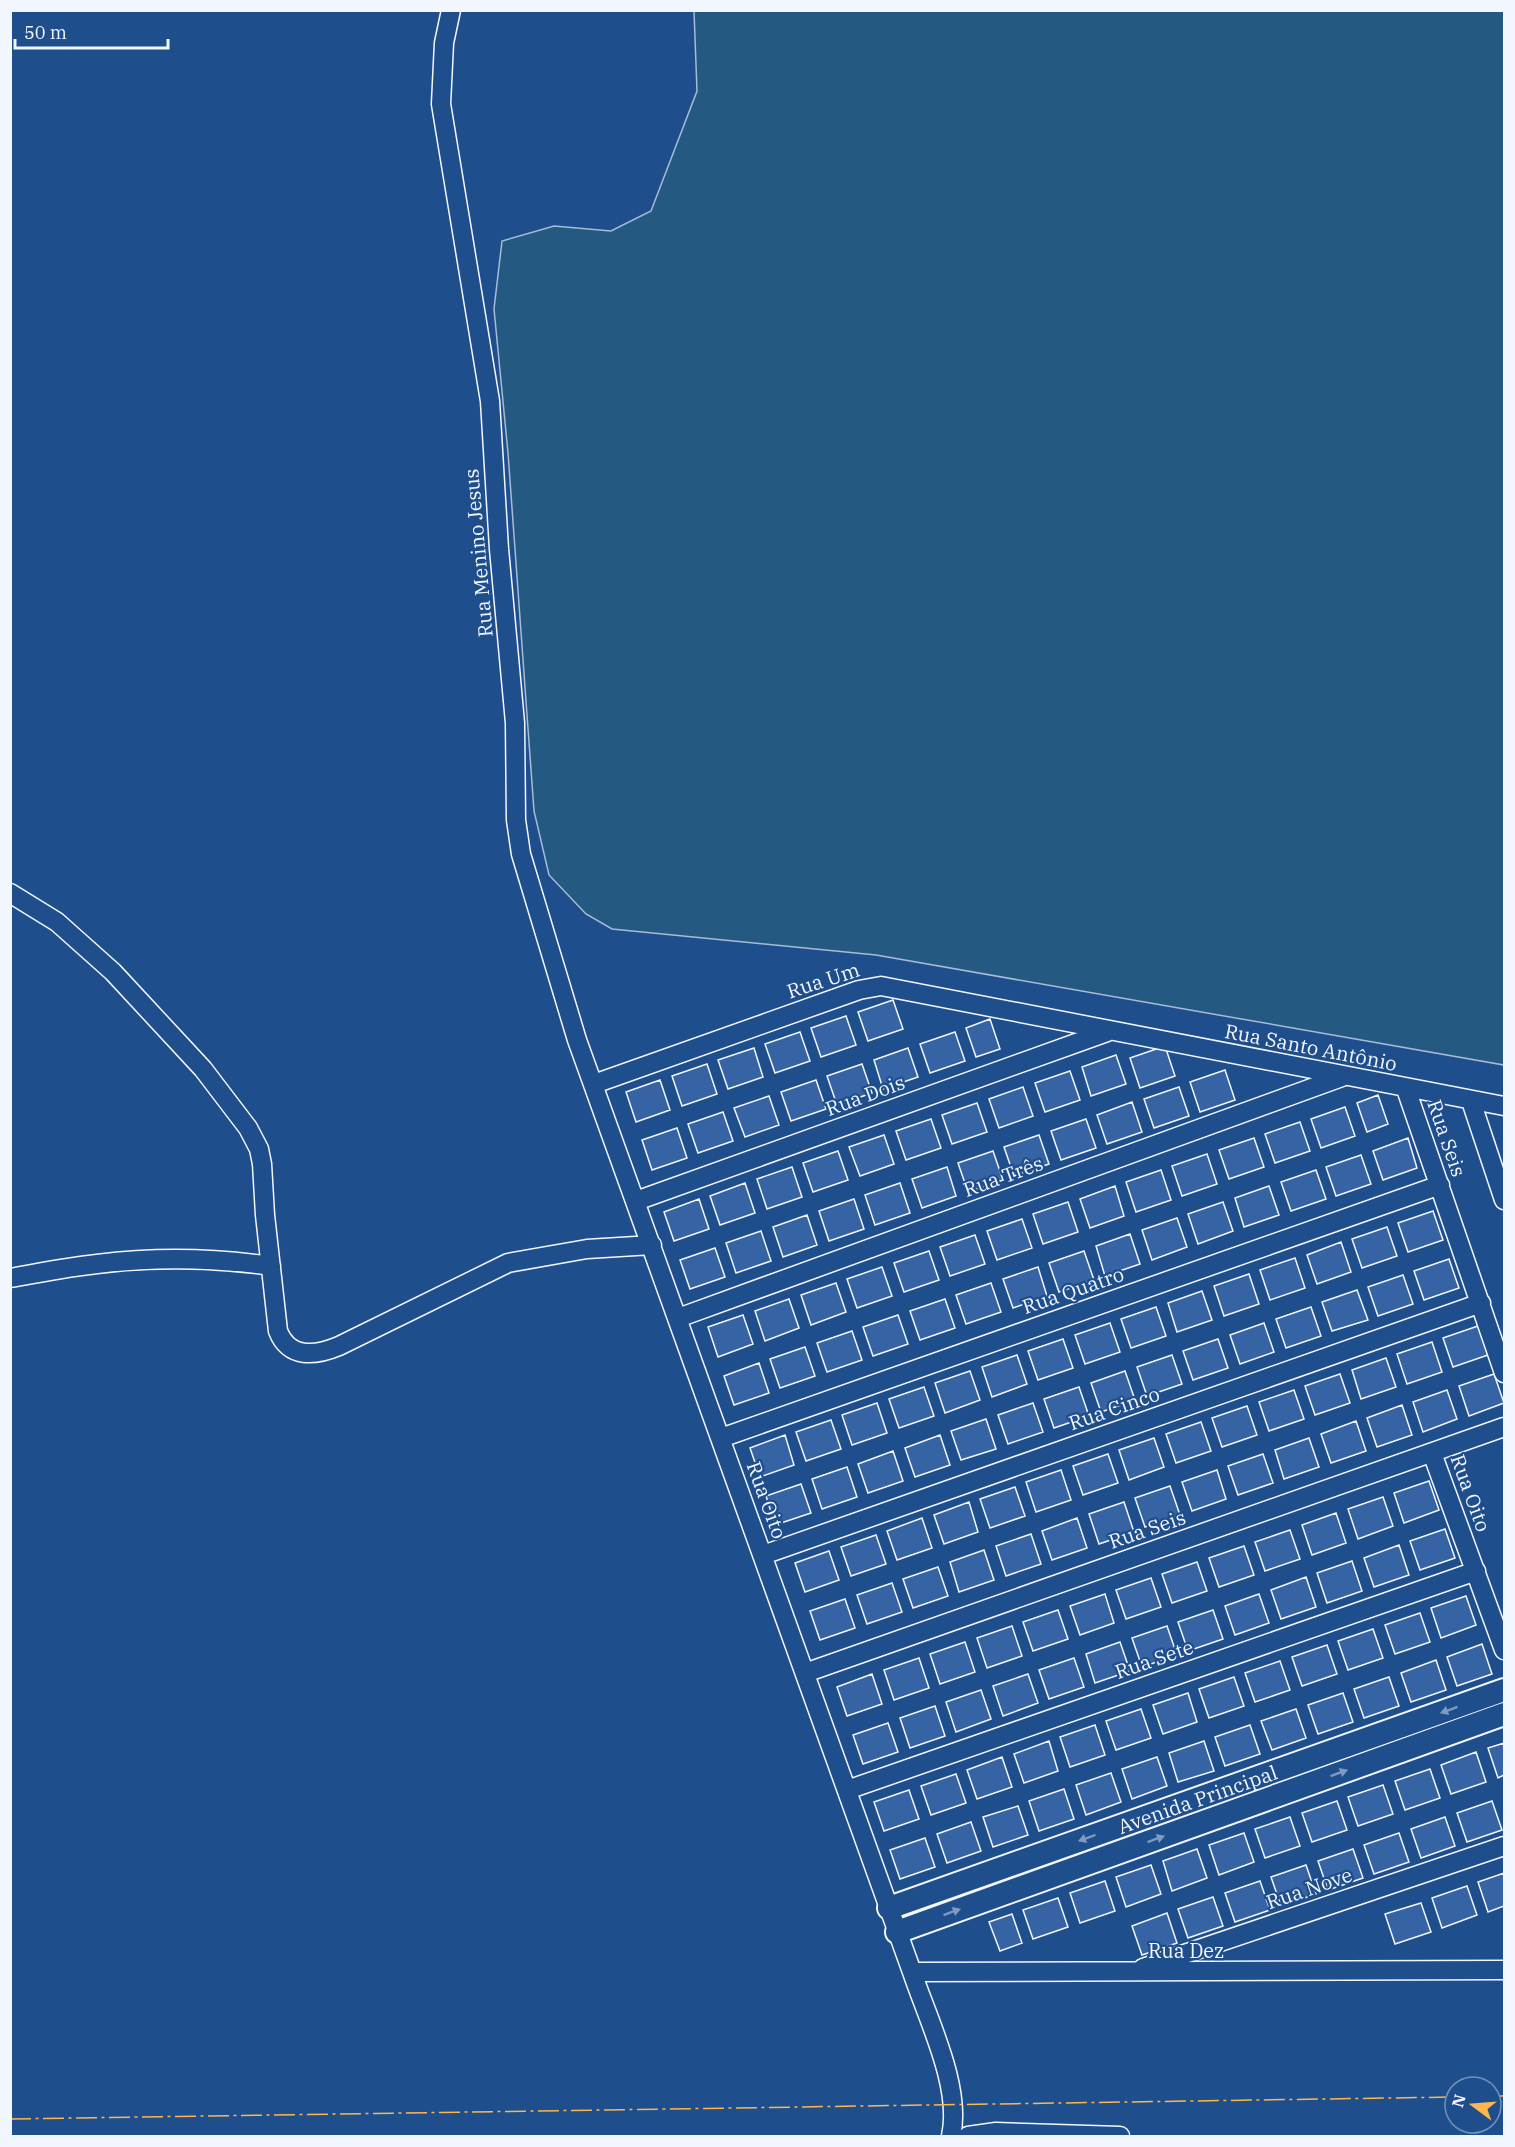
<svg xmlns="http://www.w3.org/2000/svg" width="1515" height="2147" font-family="'IBM Plex Serif',serif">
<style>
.green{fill:#245a82;stroke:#a8bbd7;stroke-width:1.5}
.building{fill:#3563a3;stroke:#f2f6ff;stroke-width:1.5}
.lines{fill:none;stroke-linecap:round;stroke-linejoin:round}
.minor-casing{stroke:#f2f6ff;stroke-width:21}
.tertiary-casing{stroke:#f2f6ff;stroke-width:26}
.minor{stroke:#1f4e8c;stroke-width:18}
.tertiary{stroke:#1f4e8c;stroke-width:22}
.power{stroke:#ffb74d;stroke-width:1.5;stroke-dasharray:21 4.5 3 4.5;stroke-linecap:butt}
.oneway{fill:#7e9ac0}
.labels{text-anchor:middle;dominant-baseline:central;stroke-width:4.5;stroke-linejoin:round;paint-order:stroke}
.street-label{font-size:20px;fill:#f2f6ff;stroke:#1f4e8c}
</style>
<rect width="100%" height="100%" fill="#1f4e8c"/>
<path class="green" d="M694,11H1504V1065L876,955L612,929L586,914L549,875L534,811L508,453L494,309L502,241L554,226L611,231L651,211L697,91Z"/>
<path class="building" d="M893,1000L903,1029L868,1041L858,1012Z
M846,1016L856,1045L821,1057L811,1028Z
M990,1019L1000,1049L976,1057L966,1028Z
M800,1032L810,1061L775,1073L765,1044Z
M955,1032L965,1061L930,1073L920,1044Z
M1165,1046L1175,1076L1140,1088L1130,1058Z
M754,1048L763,1077L728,1089L718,1060Z
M908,1048L918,1077L883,1089L874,1060Z
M1116,1055L1126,1084L1091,1096L1082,1067Z
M707,1064L717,1094L682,1106L672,1076Z
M862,1064L872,1093L837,1105L827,1076Z
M1225,1070L1235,1100L1200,1112L1190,1082Z
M1070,1071L1080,1100L1045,1112L1035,1083Z
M660,1080L670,1110L636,1122L626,1092Z
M816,1080L826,1109L791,1121L781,1092Z
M1023,1087L1033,1116L999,1128L989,1099Z
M1179,1087L1189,1116L1154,1128L1144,1099Z
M1378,1095L1388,1124L1367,1132L1357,1103Z
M769,1096L779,1125L745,1137L734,1108Z
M1132,1102L1142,1132L1107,1144L1097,1115Z
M977,1103L987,1132L952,1144L942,1115Z
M1345,1107L1355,1136L1321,1148L1311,1119Z
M723,1112L733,1141L698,1153L688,1124Z
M931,1119L941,1148L906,1160L896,1131Z
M1086,1119L1096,1148L1061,1160L1051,1131Z
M1300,1122L1310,1151L1275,1163L1265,1134Z
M677,1128L687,1158L652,1170L642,1140Z
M884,1135L894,1164L860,1176L849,1147Z
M1039,1135L1049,1164L1014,1176L1004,1147Z
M1254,1138L1264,1167L1229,1179L1219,1150Z
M1408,1138L1417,1168L1383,1180L1373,1151Z
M838,1151L848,1180L813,1192L803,1163Z
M993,1151L1003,1180L968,1192L958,1163Z
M1207,1154L1217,1184L1182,1196L1172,1166Z
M1361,1155L1371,1184L1336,1196L1326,1167Z
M792,1167L802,1197L767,1209L757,1179Z
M947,1167L956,1196L922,1208L912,1179Z
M1161,1170L1171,1200L1136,1212L1126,1182Z
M1316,1170L1326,1199L1291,1211L1281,1182Z
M745,1183L755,1213L720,1225L710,1196Z
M900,1183L910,1213L875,1225L865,1195Z
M1115,1186L1124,1216L1090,1228L1080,1199Z
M1269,1186L1279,1215L1244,1227L1235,1198Z
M699,1199L709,1229L674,1241L664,1212Z
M854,1199L864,1229L829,1241L819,1211Z
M1068,1202L1078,1232L1043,1244L1033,1214Z
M1223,1202L1233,1231L1198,1244L1188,1214Z
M1433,1211L1443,1240L1408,1252L1398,1223Z
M807,1215L817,1245L783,1257L773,1227Z
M1177,1218L1187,1247L1152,1260L1142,1230Z
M1022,1219L1032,1248L997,1260L987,1231Z
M1387,1227L1397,1256L1362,1268L1352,1239Z
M761,1231L771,1261L736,1273L726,1243Z
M1130,1234L1140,1264L1105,1276L1096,1246Z
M975,1235L985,1264L950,1276L940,1247Z
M1341,1242L1351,1272L1317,1284L1307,1255Z
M715,1248L725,1277L690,1289L680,1260Z
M929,1251L939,1280L904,1292L894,1263Z
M1084,1251L1094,1280L1059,1292L1049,1263Z
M1295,1258L1305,1288L1270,1300L1260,1270Z
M1449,1259L1459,1288L1424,1300L1414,1271Z
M882,1267L892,1296L857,1308L847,1279Z
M1038,1267L1047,1296L1013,1308L1003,1279Z
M1249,1274L1259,1304L1224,1316L1214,1286Z
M1403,1275L1413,1304L1378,1316L1368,1287Z
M836,1283L846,1312L811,1325L801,1295Z
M991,1283L1001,1312L966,1324L956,1295Z
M1357,1290L1368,1320L1332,1331L1322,1302Z
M1202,1291L1212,1320L1177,1332L1168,1303Z
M789,1299L799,1328L765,1341L755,1311Z
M945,1299L955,1328L920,1340L910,1311Z
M1156,1307L1166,1336L1131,1348L1121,1319Z
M1311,1307L1321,1336L1286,1348L1276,1319Z
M743,1315L753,1344L718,1357L708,1327Z
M898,1315L908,1344L873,1356L863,1327Z
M1110,1323L1120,1352L1085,1364L1075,1335Z
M1264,1323L1274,1352L1240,1364L1230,1335Z
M1478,1326L1488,1355L1453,1367L1443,1338Z
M852,1331L862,1360L827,1372L817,1343Z
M1063,1339L1073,1368L1038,1380L1028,1351Z
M1218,1339L1228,1368L1193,1380L1183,1351Z
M1432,1342L1442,1372L1407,1384L1397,1354Z
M805,1347L815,1376L780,1388L770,1359Z
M1017,1355L1027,1384L992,1397L982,1367Z
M1172,1355L1182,1384L1147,1396L1137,1367Z
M1386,1358L1396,1387L1361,1399L1352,1370Z
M759,1363L769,1393L734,1405L724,1376Z
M970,1371L980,1400L945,1413L935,1383Z
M1125,1371L1135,1400L1101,1412L1091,1383Z
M1340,1374L1350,1403L1315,1415L1305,1386Z
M1494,1374L1504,1403L1469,1416L1459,1386Z
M924,1387L934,1416L899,1428L889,1399Z
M1079,1387L1089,1416L1054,1428L1044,1399Z
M1294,1390L1304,1419L1269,1431L1259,1402Z
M1447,1390L1457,1419L1423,1432L1413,1402Z
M877,1403L887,1433L852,1445L842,1415Z
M1033,1403L1043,1432L1008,1444L998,1415Z
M1402,1405L1412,1435L1377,1447L1367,1418Z
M1247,1406L1257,1435L1222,1447L1212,1418Z
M986,1419L996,1449L961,1460L951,1431Z
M831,1420L841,1449L806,1461L796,1432Z
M1356,1421L1366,1451L1331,1463L1321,1434Z
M1201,1422L1211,1451L1176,1463L1166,1434Z
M785,1435L794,1465L760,1477L750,1448Z
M940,1435L950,1465L915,1477L905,1448Z
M1154,1438L1164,1467L1129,1480L1119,1450Z
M1309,1438L1319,1467L1284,1479L1275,1450Z
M893,1451L903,1481L868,1493L858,1464Z
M1108,1454L1118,1483L1083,1495L1073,1466Z
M1263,1454L1273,1483L1238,1495L1228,1466Z
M847,1467L857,1497L822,1509L812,1479Z
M1061,1470L1071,1500L1036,1512L1026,1482Z
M1217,1470L1226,1499L1192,1511L1182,1482Z
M1429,1481L1439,1510L1404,1523L1394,1493Z
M801,1484L811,1513L775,1525L766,1496Z
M1170,1486L1180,1515L1145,1527L1135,1498Z
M1015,1487L1025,1516L990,1528L980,1499Z
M1383,1497L1393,1526L1358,1539L1348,1509Z
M969,1502L978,1532L944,1544L934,1515Z
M1124,1502L1134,1532L1099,1544L1089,1514Z
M1336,1513L1346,1543L1312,1555L1302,1525Z
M922,1518L932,1548L897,1560L887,1531Z
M1077,1518L1087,1548L1052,1560L1042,1531Z
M1445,1529L1455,1558L1420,1570L1410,1541Z
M1290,1530L1300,1559L1265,1571L1255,1542Z
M1031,1534L1041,1564L1006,1576L996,1546Z
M876,1535L886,1564L851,1576L841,1547Z
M1399,1545L1409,1575L1374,1587L1364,1558Z
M1244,1546L1254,1575L1219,1587L1209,1558Z
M984,1550L994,1580L959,1592L950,1562Z
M829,1551L839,1580L805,1592L795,1563Z
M1352,1561L1362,1591L1327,1603L1317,1573Z
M1197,1562L1207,1591L1172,1603L1162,1574Z
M938,1567L948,1596L913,1608L903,1579Z
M1306,1577L1316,1607L1281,1619L1271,1590Z
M1151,1578L1161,1607L1126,1619L1116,1590Z
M892,1583L902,1612L867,1624L857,1595Z
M1105,1594L1114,1623L1080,1635L1070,1606Z
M1259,1594L1269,1623L1235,1635L1225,1606Z
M1466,1596L1476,1625L1441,1638L1431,1608Z
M845,1599L855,1628L820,1640L810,1611Z
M1058,1610L1068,1639L1033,1651L1023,1622Z
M1213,1610L1223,1639L1188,1651L1178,1622Z
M1420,1613L1430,1642L1395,1654L1385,1625Z
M1012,1626L1022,1656L987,1668L977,1638Z
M1167,1626L1177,1655L1142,1667L1132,1638Z
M1373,1629L1383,1658L1348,1670L1338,1641Z
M965,1642L975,1672L940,1684L930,1654Z
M1120,1642L1130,1671L1095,1683L1086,1654Z
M1482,1644L1492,1674L1457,1686L1447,1657Z
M1327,1645L1337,1674L1302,1686L1292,1657Z
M919,1658L929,1688L894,1700L884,1670Z
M1074,1658L1084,1687L1049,1699L1039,1670Z
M1436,1660L1446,1690L1411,1702L1401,1673Z
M1280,1661L1290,1690L1255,1702L1245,1673Z
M872,1674L882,1704L847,1716L837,1687Z
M1028,1674L1038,1703L1003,1716L993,1686Z
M1234,1677L1244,1706L1209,1718L1199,1689Z
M1389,1677L1399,1706L1364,1718L1354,1689Z
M981,1690L991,1719L956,1732L946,1702Z
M1188,1693L1197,1722L1163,1734L1153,1705Z
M1343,1693L1353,1722L1318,1734L1308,1705Z
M935,1706L945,1736L910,1748L900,1718Z
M1141,1709L1151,1738L1116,1750L1106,1721Z
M1296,1709L1306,1738L1272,1750L1261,1721Z
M888,1723L898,1752L863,1764L853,1735Z
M1095,1725L1105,1755L1070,1767L1060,1737Z
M1250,1725L1260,1754L1225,1766L1215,1737Z
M1049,1741L1058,1771L1024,1783L1014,1754Z
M1204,1741L1214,1771L1178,1782L1169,1753Z
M1504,1743V1775L1498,1778L1488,1748Z
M1476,1752L1486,1782L1451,1794L1441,1765Z
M1002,1757L1012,1787L977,1799L967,1770Z
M1157,1757L1167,1786L1132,1799L1122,1769Z
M1430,1769L1440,1798L1405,1810L1395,1781Z
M1111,1773L1121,1802L1086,1815L1076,1785Z
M956,1774L966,1803L931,1815L921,1786Z
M1383,1785L1393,1814L1358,1826L1348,1797Z
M1064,1789L1074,1819L1039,1831L1029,1801Z
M909,1790L919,1819L884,1831L874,1802Z
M1337,1801L1347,1830L1312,1842L1302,1813Z
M1492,1801L1502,1830L1467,1842L1457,1813Z
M1018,1806L1028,1835L993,1847L983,1817Z
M1290,1817L1300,1846L1265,1858L1255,1829Z
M1445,1817L1455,1846L1421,1858L1411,1829Z
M971,1822L981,1851L947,1863L937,1834Z
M1244,1833L1254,1862L1219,1875L1209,1845Z
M1399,1833L1409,1862L1374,1874L1364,1845Z
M925,1838L935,1867L900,1879L890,1850Z
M1197,1849L1207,1878L1172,1891L1163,1861Z
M1353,1849L1363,1878L1328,1890L1318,1861Z
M1151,1865L1161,1894L1126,1907L1116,1877Z
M1306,1865L1316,1894L1281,1906L1271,1877Z
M1504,1873V1906L1488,1912L1478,1882Z
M1105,1881L1115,1911L1080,1923L1070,1893Z
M1260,1881L1270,1910L1235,1922L1225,1893Z
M1467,1886L1477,1915L1442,1928L1432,1898Z
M1213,1897L1223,1926L1188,1938L1178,1909Z
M1058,1898L1068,1927L1033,1939L1023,1910Z
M1421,1903L1431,1932L1395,1944L1385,1914Z
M1167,1913L1177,1943L1142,1955L1132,1926Z
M1012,1914L1022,1943L1000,1951L989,1922Z"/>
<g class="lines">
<defs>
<path id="minor" d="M451,10L444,43L441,104L490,401L499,549L515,723L516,820L521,854L577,1040L912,1972L1504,1970
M10,893L57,922L113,972L203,1069L248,1128L259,1149L262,1164L265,1215L278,1331C289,1359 315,1356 339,1346L508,1263L587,1249L652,1245
M594,1084L859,990L881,986L1504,1106
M1406,1089L1504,1373
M1471,1101L1504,1200
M636,1201L1107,1032
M10,1278C39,1273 68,1267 97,1264C153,1257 215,1258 271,1266
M678,1318L1342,1077
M721,1438L1440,1185
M1432,1453L1504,1650
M763,1555L1481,1303
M805,1673L1504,1427
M847,1790L1476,1571
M1143,1968L1504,1846
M912,1972C928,2020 962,2087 951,2136
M968,2136L996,2132L1120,2136"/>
<g id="tertiary">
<path id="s1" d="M889,1908L1504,1690"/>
<path d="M897,1932L1504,1714"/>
</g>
</defs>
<use href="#minor" class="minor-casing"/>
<use href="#tertiary" class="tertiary-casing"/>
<use href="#minor" class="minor"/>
<use href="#tertiary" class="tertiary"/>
<path class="power" d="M1491,2096H1504
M10,2119L1455,2097"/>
</g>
<defs><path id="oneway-solid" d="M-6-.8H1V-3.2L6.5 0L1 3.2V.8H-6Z" transform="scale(1.5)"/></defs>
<g class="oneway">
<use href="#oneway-solid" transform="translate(1449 1710) rotate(160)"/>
<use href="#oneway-solid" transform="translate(1339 1773) rotate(-20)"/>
<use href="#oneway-solid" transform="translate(1087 1838) rotate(160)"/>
<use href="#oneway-solid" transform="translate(1156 1839) rotate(-20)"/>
<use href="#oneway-solid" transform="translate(952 1912) rotate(-20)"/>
</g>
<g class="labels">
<g class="street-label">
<text transform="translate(478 553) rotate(-95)">Rua Menino Jesus</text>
<text transform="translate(823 980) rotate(-18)">Rua Um</text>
<text transform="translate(1311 1047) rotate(11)">Rua Santo Antônio</text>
<text transform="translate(865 1095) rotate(-20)">Rua Dois</text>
<text transform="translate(1447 1138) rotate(71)">Rua Seis</text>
<text transform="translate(1003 1176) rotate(-20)">Rua Três</text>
<text transform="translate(1073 1290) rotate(-19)">Rua Quatro</text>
<text transform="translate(1114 1408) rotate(-19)">Rua Cinco</text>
<text transform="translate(1471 1493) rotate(70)">Rua Oito</text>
<text transform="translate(767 1500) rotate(70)">Rua Oito</text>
<text transform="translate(1147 1529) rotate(-19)">Rua Seis</text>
<text transform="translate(1154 1659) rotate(-19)">Rua Sete</text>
<text stroke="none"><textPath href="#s1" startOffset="327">Avenida Principal</textPath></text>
<text transform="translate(1309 1888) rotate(-19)">Rua Nove</text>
<text x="1186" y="1950">Rua Dez</text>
</g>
</g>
<rect width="1515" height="2147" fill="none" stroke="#f2f6ff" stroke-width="24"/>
<g transform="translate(1473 2105) rotate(286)"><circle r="28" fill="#1f4e8c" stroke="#7391ba" stroke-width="1.5"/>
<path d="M0-4.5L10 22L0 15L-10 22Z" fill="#ffb74d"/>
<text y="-9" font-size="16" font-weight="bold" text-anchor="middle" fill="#f2f6ff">N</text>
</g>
<path d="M15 39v9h153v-9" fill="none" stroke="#f2f6ff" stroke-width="3"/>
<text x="24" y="39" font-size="18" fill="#f2f6ff" stroke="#1f4e8c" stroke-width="4.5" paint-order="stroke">50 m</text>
</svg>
